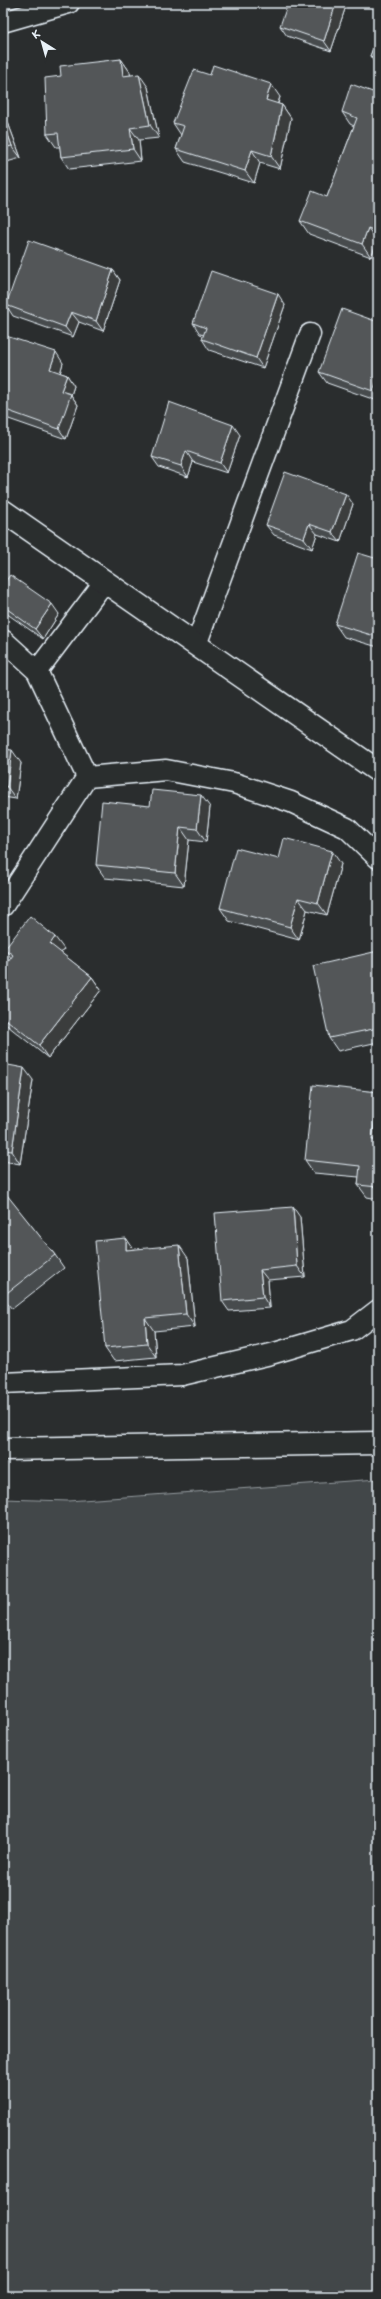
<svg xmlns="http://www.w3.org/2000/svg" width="381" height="2299" font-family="Mali,sans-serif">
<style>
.green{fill:#424648;stroke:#959ca0}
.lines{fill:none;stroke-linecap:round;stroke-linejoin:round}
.service-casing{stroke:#e8f1f8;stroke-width:23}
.tertiary-casing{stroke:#e8f1f8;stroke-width:25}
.service{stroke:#2a2d2e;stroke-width:20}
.tertiary{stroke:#2a2d2e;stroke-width:22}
.wall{fill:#474b4d;stroke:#e8f1f8}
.shaded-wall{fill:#3a3d3e;stroke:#e8f1f8}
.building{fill:#535759;stroke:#e8f1f8}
</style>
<rect width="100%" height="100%" fill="#2a2d2e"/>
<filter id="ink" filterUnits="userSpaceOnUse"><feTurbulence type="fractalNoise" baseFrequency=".025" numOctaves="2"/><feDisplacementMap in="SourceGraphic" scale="8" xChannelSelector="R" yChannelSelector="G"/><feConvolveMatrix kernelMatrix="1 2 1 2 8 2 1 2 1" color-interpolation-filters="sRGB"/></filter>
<g filter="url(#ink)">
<path class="green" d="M378,1479V2296H3V1499L68,1501Z"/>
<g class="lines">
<defs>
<path id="service" d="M3,22L69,3
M3,640L37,671L87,777
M196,645L310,334
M37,671L105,581
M87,777L166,770L234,783L291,802L347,828L378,858
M3,906L87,777
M3,1383L182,1375L271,1354L352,1330L378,1310"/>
<path id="tertiary" d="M3,511L378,771
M3,1449L378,1443"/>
</defs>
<use href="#service" class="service-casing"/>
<use href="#tertiary" class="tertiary-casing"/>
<use href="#service" class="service"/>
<use href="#tertiary" class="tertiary"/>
</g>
<path class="wall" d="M346,6L331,51L287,36L280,26Z
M378,36V67L370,56Z
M121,59L130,72V75L148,87L159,138L139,140L141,161L69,169L61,157L60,147H56L47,134L61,76Z
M210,75L280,97L278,104L282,105L291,118L280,169L260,163L254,183L185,162L176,149L181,135L173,123Z
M378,94V241H377L371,257L309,234L300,221L327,197L354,126L350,124L342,112Z
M3,109L21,158L3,163Z
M3,171L7,185L3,186Z
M113,270L120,280L103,331L79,322L73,337L13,316L6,305Z
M285,305L263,368L209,350L202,339L204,335L200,334L193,323Z
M378,322V401L327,383L319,372Z
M3,335L63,363L60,373L67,375L74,386L71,395L78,405L66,439L3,417Z
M240,435L227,473L193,462L188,477L159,467L152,457Z
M353,504L340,542L317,534L312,549L274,535L266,525Z
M378,559V647L344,637L335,624Z
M3,585L59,614L43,639L3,611Z
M3,749L21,763L16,799L3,797Z
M150,806L210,807L206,842L189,840L184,886L105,878L96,865Z
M279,859L341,864L327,915L307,910L299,940L229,921L220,908Z
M5,949H64L61,953L92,977L101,990L48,1058L3,1022V969L11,958Z
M378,951V1042L338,1051L329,1038Z
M3,1064L33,1080L20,1164L3,1161Z
M378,1092V1199L367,1197L358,1185L359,1177L314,1173L305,1160Z
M3,1191L55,1255L64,1268L12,1309L3,1298Z
M300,1217L305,1277L268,1280L270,1308L229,1311L222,1301Z
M126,1238L133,1249L188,1258L195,1327L154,1331L156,1357L114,1361L105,1348Z"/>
<path class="shaded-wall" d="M336,3H344L346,6L331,51L324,41Z
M121,59L130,72L132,88L123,76Z
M139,74L148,87L159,138L150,125Z
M271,84L280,97L274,113L266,100Z
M282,105L291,118L280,169L271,156Z
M3,109L21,158L12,146L3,121Z
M130,128L139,140L141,161L133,149Z
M252,150L260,163L254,183L245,171Z
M3,171L7,185L3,180Z
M368,228L377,241L371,257L362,244Z
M113,270L120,280L103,331L96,321Z
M278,294L285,305L263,368L256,358Z
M71,312L79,322L73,337L65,327Z
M56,352L63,363L58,380L50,369Z
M67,375L74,386L71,395L78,405L66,439L59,429L61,391Z
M378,378V398L373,391Z
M233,425L240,435L227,473L220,463Z
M186,451L193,462L188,477L181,466Z
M346,494L353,504L340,542L332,532Z
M309,524L317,534L312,549L304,538Z
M52,604L59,614L43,639L35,629Z
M12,750L21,763L16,799L7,787Z
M201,795L210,807L206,842L197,829Z
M180,827L189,840L184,886L175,873Z
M332,851L341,864L327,915L318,903Z
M298,898L307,910L299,940L290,927Z
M55,937L64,949L58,957L50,944Z
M92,977L101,990L48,1058L39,1045Z
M24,1068L33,1080L20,1164L12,1151Z
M378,1092V1148L372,1140Z
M293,1207L300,1217L305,1277L297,1266Z
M126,1238L135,1251L126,1250Z
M179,1245L188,1258L195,1327L186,1314Z
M260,1270L268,1280L270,1308L263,1297Z
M145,1318L154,1331L156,1357L147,1344Z"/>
<path class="building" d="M288,3H336L324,41L280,26Z
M378,36V59L370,56Z
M121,59L123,76L139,74L150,125L130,128L133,149L61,157L58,133L47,134L45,78L61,76L60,66Z
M213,65L271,84L266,100L282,105L271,156L252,150L245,171L176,149L184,126L173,123L194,70L210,75Z
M351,84L378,94V232L368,228L362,244L300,221L312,191L327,197L357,118L342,112Z
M3,121L12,146L3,148Z
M29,240L113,270L96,321L71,312L65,327L6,305Z
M211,271L278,294L256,358L202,339L206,328L193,323Z
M342,309L378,322V378L373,391L319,372Z
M3,335L56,352L50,369L67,375L61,391L71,394L59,429L3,409Z
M169,402L233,425L220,463L186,451L181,466L152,457Z
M285,472L346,494L332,532L309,524L304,538L266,525Z
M358,553L378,559V637L335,624Z
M10,575L52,604L35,629L3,606V585Z
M3,749L12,750L7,787L3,786Z
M152,790L201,795L197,829L180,827L175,873L96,865L102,801L150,806Z
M284,838L332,851L318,903L298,898L290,927L220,908L236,848L279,859Z
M30,916L55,937L50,944L92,977L39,1045L3,1017V969L13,955L5,949Z
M378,951V1028L329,1038L313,966Z
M3,1064L24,1068L12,1151L3,1150Z
M313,1085L378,1092L372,1140H378V1187L358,1185L360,1166L305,1160Z
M3,1190L55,1255L3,1296Z
M293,1207L297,1266L260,1270L263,1297L222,1301L215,1213Z
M126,1238V1250L179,1245L186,1314L145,1318L147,1344L105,1348L95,1241Z"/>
</g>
<rect width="381" height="2299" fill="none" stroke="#2a2d2e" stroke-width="16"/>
<rect x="8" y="8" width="365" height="2283" fill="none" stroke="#e8f1f8" stroke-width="1.5" filter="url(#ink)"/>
<g transform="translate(42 42) rotate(323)" stroke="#2a2d2e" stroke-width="3" paint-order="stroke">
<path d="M0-3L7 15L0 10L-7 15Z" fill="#e8f1f8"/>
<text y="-6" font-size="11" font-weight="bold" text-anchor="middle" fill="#e8f1f8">K</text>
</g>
</svg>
